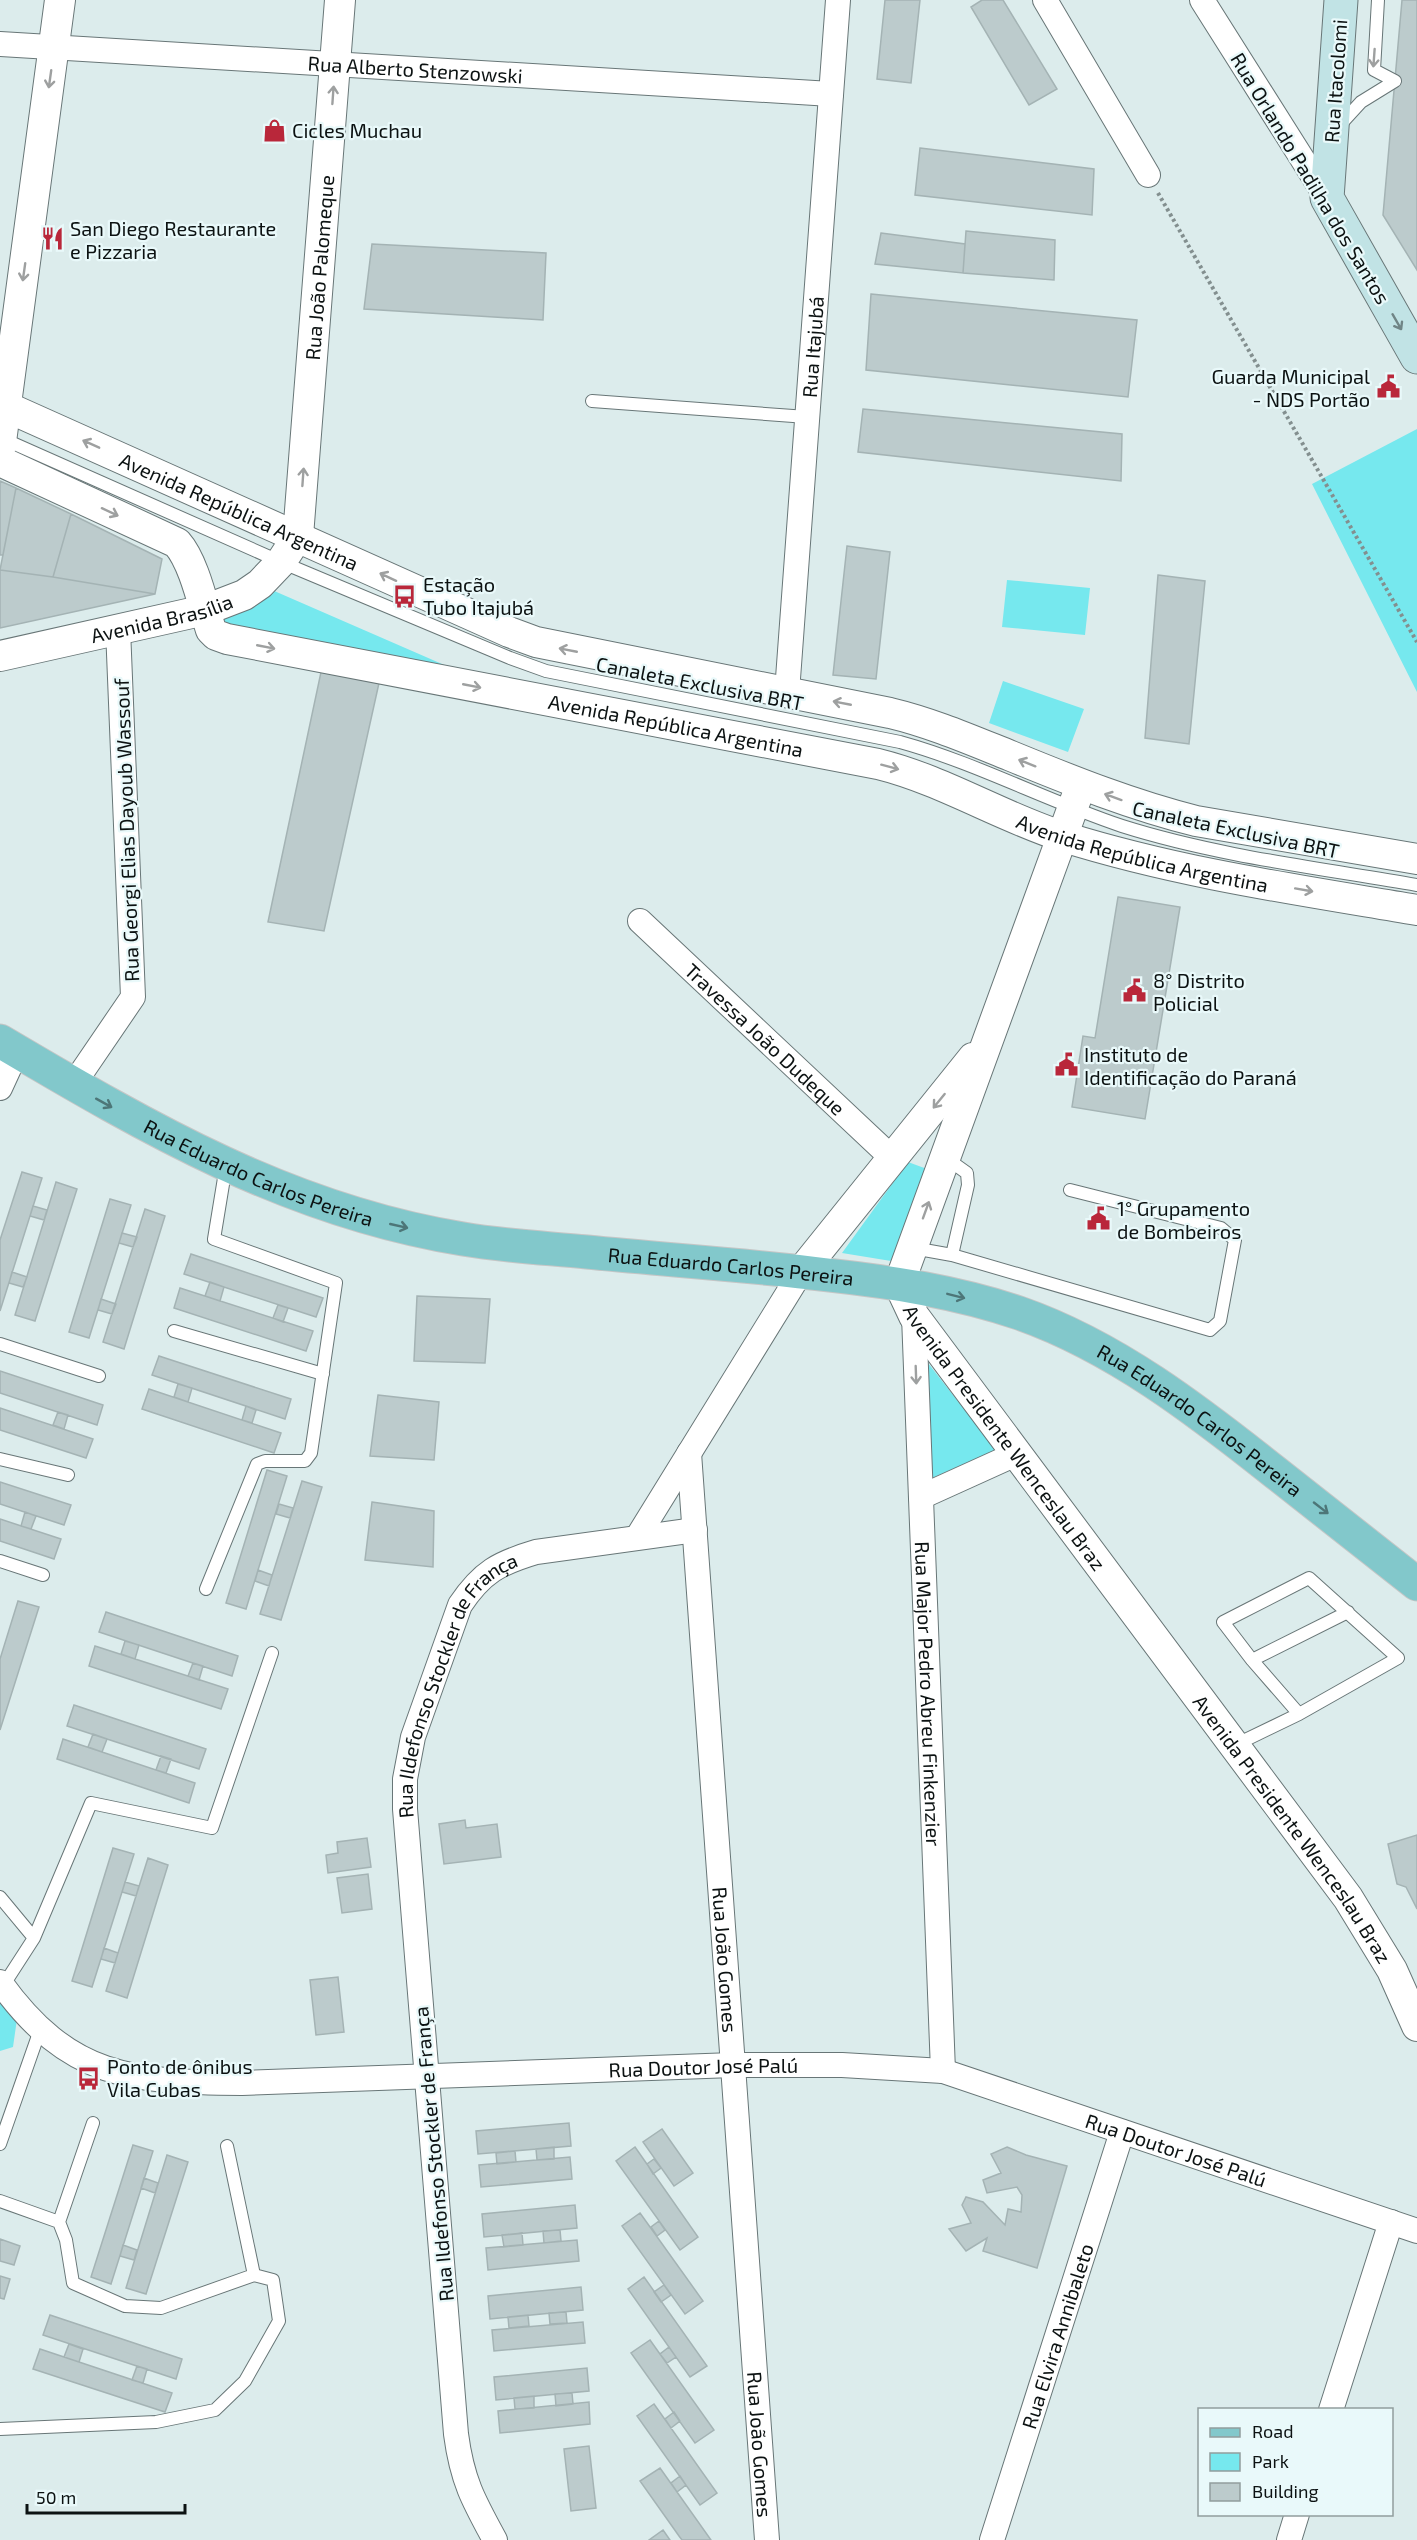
<svg xmlns="http://www.w3.org/2000/svg" width="1417" height="2540" font-family="'Exo 2',sans-serif">
<style>
.green{fill:#76e8ee}
.building{fill:#bccbcc;stroke:#a4b3b4;stroke-width:1.5}
.lines{fill:none;stroke-linecap:round;stroke-linejoin:round}
.service-casing{stroke:#687677;stroke-width:14}
.minor-casing{stroke:#687677;stroke-width:26}
.tertiary-casing{stroke:#687677;stroke-width:32}
.secondary-casing{stroke:#687677;stroke-width:35}
.primary-casing{stroke:#c5c6c6;stroke-width:35}
.path{stroke:#838f8f;stroke-width:4;stroke-dasharray:3 3;stroke-linecap:butt}
.service{stroke:#fff;stroke-width:12}
.minor{stroke:#fff;stroke-width:24}
.tertiary{stroke:#fff;stroke-width:30}
.secondary{stroke:#c1e3e5;stroke-width:33}
.primary{stroke:#82c8cb;stroke-width:33}
.oneway{stroke:#9ea0a0}
.oneway2{stroke:#708586}
.oneway3{stroke:#4d7678}
.labels{text-anchor:middle;dominant-baseline:central;stroke-width:4.5;stroke-linejoin:round;paint-order:stroke}
.street-label{font-size:20px;fill:#0c1212;stroke:#e9f9fa}
.poi-label{font-size:20px;fill:#0c1212;stroke:#e9f9fa;text-anchor:start}
</style>
<rect width="100%" height="100%" fill="#dcecec"/>
<path class="green" d="M1417,429V692L1312,484Z
M1007,580L1090,588L1085,635L1002,627Z
M272,590L465,674L219,622Z
M1003,681L1084,709L1068,752L989,723Z
M908,1162L927,1169L891,1261L842,1253Z
M928,1363L996,1450L932,1478Z
M0,2002L17,2019L13,2047L0,2051Z"/>
<path class="building" d="M885,0H920L911,83L877,79Z
M982,0H1003L1057,89L1029,105L971,7Z
M1402,0H1417V270L1383,215Z
M920,148L1094,169L1092,215L915,195Z
M966,231L1055,240L1054,280L963,273Z
M881,233L965,244L963,273L875,264Z
M372,244L546,253L543,320L364,309Z
M871,294L1137,320L1128,397L866,370Z
M863,409L1122,434L1121,481L858,452Z
M0,481L16,488L3,555H0Z
M16,488L71,514L53,577L0,570Z
M71,514L162,559L155,594L53,577Z
M847,546L890,552L876,679L833,675Z
M0,570L53,577L155,594L0,628Z
M1158,575L1205,581L1189,744L1145,738Z
M321,672L379,683L324,931L268,922Z
M1118,897L1180,907L1145,1119L1072,1107L1083,1036L1095,1038Z
M22,1172L42,1178L0,1311V1240Z
M56,1182L77,1189L35,1321L15,1315Z
M110,1199L131,1205L89,1338L69,1332Z
M33,1206L47,1210L44,1220L30,1216Z
M145,1209L165,1216L124,1349L103,1342Z
M122,1233L137,1237L133,1247L119,1243Z
M191,1254L323,1298L316,1317L184,1274Z
M12,1272L27,1277L23,1287L9,1283Z
M210,1282L224,1287L220,1301L205,1296Z
M180,1288L313,1331L306,1351L174,1308Z
M417,1296L490,1299L485,1363L414,1361Z
M101,1299L116,1304L112,1314L98,1310Z
M278,1305L288,1308L283,1322L273,1318Z
M159,1356L291,1399L285,1419L152,1375Z
M0,1371L103,1405L97,1425L0,1393Z
M178,1384L192,1388L188,1402L174,1397Z
M149,1389L281,1433L274,1453L142,1409Z
M378,1395L439,1402L434,1460L370,1456Z
M246,1406L256,1410L252,1423L242,1420Z
M0,1408L93,1439L86,1458L0,1430Z
M58,1412L68,1415L64,1429L53,1425Z
M267,1470L287,1476L246,1609L226,1603Z
M302,1481L322,1487L281,1620L260,1614Z
M0,1482L71,1505L64,1525L0,1504Z
M372,1502L434,1511L433,1567L365,1560Z
M279,1504L293,1508L290,1518L276,1514Z
M25,1512L36,1516L31,1529L21,1526Z
M0,1519L61,1539L54,1559L0,1541Z
M258,1570L272,1575L269,1586L255,1581Z
M18,1601L39,1607L0,1730V1659Z
M106,1612L238,1656L232,1676L99,1632Z
M125,1641L139,1645L135,1659L121,1654Z
M95,1646L228,1689L221,1709L89,1666Z
M193,1663L203,1666L199,1680L188,1676Z
M74,1705L206,1749L199,1769L67,1726Z
M93,1734L107,1739L102,1752L88,1747Z
M63,1739L195,1783L189,1803L57,1759Z
M161,1756L171,1759L166,1773L156,1770Z
M465,1820L466,1828L497,1824L501,1857L444,1864L439,1824Z
M1417,1835V1909L1406,1887L1397,1884L1388,1844Z
M367,1838L371,1867L328,1873L326,1855L338,1853L337,1842Z
M113,1848L134,1854L92,1987L72,1981Z
M148,1858L168,1865L127,1998L106,1991Z
M368,1874L372,1909L342,1913L337,1878Z
M125,1882L139,1886L136,1896L122,1892Z
M104,1948L118,1953L115,1963L101,1959Z
M338,1977L344,2032L316,2035L310,1980Z
M569,2123L571,2146L478,2154L476,2131Z
M662,2129L693,2173L674,2186L643,2142Z
M133,2145L153,2151L111,2284L91,2277Z
M554,2147V2159L537,2160L536,2149Z
M635,2147L698,2237L680,2250L616,2161Z
M1007,2147L1026,2155L1067,2166L1037,2268L983,2251L987,2238L966,2251L949,2229L971,2223L962,2205L966,2197L983,2202L1005,2225L1008,2209L1021,2212L1022,2195L1017,2187L987,2193L983,2180L1001,2173L991,2154Z
M515,2151L516,2162L497,2164L496,2153Z
M167,2155L188,2162L146,2294L126,2288Z
M570,2157L572,2179L481,2187L479,2165Z
M654,2159L661,2168L653,2174L647,2164Z
M144,2178L158,2183L155,2193L141,2188Z
M575,2205L577,2228L484,2237L482,2214Z
M640,2213L703,2301L685,2314L622,2226Z
M659,2221L665,2230L657,2236L651,2227Z
M560,2230L561,2241L544,2243L543,2231Z
M522,2233L523,2245L504,2247L502,2235Z
M0,2239L20,2246L14,2265L0,2261Z
M577,2240L579,2261L488,2270L486,2248Z
M123,2245L137,2250L134,2260L120,2256Z
M0,2276L10,2279L4,2299L0,2298Z
M644,2277L707,2366L690,2377L628,2289Z
M664,2285L671,2295L661,2302L654,2292Z
M581,2287L583,2310L490,2319L488,2296Z
M566,2312L567,2323L550,2324L549,2313Z
M50,2315L182,2359L176,2379L43,2335Z
M528,2315L529,2326L509,2328L508,2317Z
M583,2322L585,2343L494,2351L492,2330Z
M650,2340L714,2430L695,2443L631,2353Z
M69,2344L83,2349L79,2362L64,2357Z
M669,2347L676,2357L667,2363L660,2354Z
M40,2349L172,2393L165,2412L33,2369Z
M137,2366L147,2369L143,2383L132,2380Z
M587,2368L589,2391L496,2400L494,2377Z
M572,2393L573,2404L556,2406L555,2394Z
M534,2396V2408L515,2409L514,2398Z
M589,2402L590,2424L500,2433L498,2411Z
M654,2404L717,2493L700,2505L637,2416Z
M674,2412L680,2421L671,2428L665,2419Z
M589,2446L596,2508L571,2511L564,2449Z
M660,2468L711,2540H682L679,2536L640,2481Z
M680,2476L686,2485L677,2492L671,2483Z
M663,2530L670,2540H649Z"/>
<g class="lines">
<defs>
<path id="service" d="M1339,126L1361,102L1395,81L1374,70L1378,0
M592,401L807,417
M1,438L281,562L510,658L546,671L900,742C976,763 1047,801 1122,826C1217,856 1319,868 1417,885
M946,1158L967,1173L968,1185L952,1255
M913,1248L952,1255L1210,1330L1220,1321L1235,1240L1221,1228L1070,1190
M174,1331L323,1374
M0,1344L99,1376
M0,1459L68,1475
M0,1561L43,1575
M206,1589L257,1464L265,1461H305L311,1453L336,1283L214,1239L226,1166
M1252,1660L1348,1612
M1235,1745L1299,1714L1398,1658L1309,1578L1223,1622L1252,1660L1299,1714
M0,1897L34,1938
M3,1986L34,1938L91,1803L212,1828L272,1653
M0,2144L40,2030
M227,2146L254,2275
M0,2201L59,2222L66,2240L73,2283L125,2306L161,2308L254,2275L273,2280L279,2321L245,2381L215,2410L156,2422L0,2429
M59,2222L93,2123"/>
<g id="minor">
<path d="M1045,0L1148,175"/>
<path d="M1202,0L1327,198"/>
<path id="s1" d="M0,44L831,94"/>
<path id="s2" d="M787,692L838,0"/>
<path id="s3" d="M640,921L892,1158"/>
<path d="M73,1085L133,997L118,629"/>
<path d="M0,1088L17,1051"/>
<path id="s4" d="M914,1316L943,2071"/>
<path id="s5" d="M689,1453L767,2540"/>
<path d="M921,1497L1016,1454"/>
<path d="M638,1536L801,1272"/>
<path id="s6" d="M0,1982C69,2078 131,2082 242,2083L733,2065H842L943,2071L1417,2231"/>
<path d="M1331,2410L1391,2222"/>
<path id="s7" d="M495,2540C473,2500 462,2480 456,2434L405,1809V1779L413,1737L460,1605C482,1572 499,1563 536,1552L695,1530"/>
<path id="s8" d="M992,2540L1122,2132"/>
<path d="M1289,2540L1297,2514"/>
</g>
<g id="tertiary">
<path id="s9" d="M0,404L509,632L536,642L890,713C932,723 971,740 1011,756C1072,781 1132,805 1196,821L1417,859"/>
<path d="M0,449L60,0"/>
<path id="s10" d="M0,461L177,543C194,562 203,605 211,630L216,635L227,639L878,764C943,780 1001,817 1064,837C1179,873 1299,890 1417,910"/>
<path id="s11" d="M0,656L205,610L244,595L260,584L281,562L298,536L340,0"/>
<path id="s12" d="M1081,785L899,1284L914,1316L1348,1898L1392,1970L1417,2026"/>
<path d="M801,1272L973,1058"/>
</g>
<path id="secondary" d="M1341,0L1327,198L1417,357"/>
<g id="primary">
<path id="s13" d="M0,1041C149,1129 290,1211 463,1239C504,1246 546,1248 587,1252C667,1260 748,1265 828,1275C892,1282 957,1292 1019,1313C1114,1346 1198,1411 1276,1473C1323,1510 1370,1547 1417,1584"/>
</g>
</defs>
<use href="#service" class="service-casing"/>
<use href="#minor" class="minor-casing"/>
<use href="#tertiary" class="tertiary-casing"/>
<use href="#secondary" class="secondary-casing"/>
<use href="#primary" class="primary-casing"/>
<path class="path" d="M1158,193L1417,642"/>
<use href="#service" class="service"/>
<use href="#minor" class="minor"/>
<use href="#tertiary" class="tertiary"/>
<use href="#secondary" class="secondary"/>
<use href="#primary" class="primary"/>
</g>
<defs><path id="oneway-shaft" d="M-6 0H5M1.5-3L5.5 0L1.5 3" fill="none" stroke-width="1.6" stroke-linecap="round" stroke-linejoin="round" transform="scale(1.5)"/></defs>
<g class="oneway">
<use href="#oneway-shaft" transform="translate(1374 58) rotate(94)"/>
<use href="#oneway-shaft" transform="translate(50 79) rotate(98)"/>
<use href="#oneway-shaft" transform="translate(333 95) rotate(-86)"/>
<use href="#oneway-shaft" transform="translate(24 272) rotate(98)"/>
<use href="#oneway-shaft" transform="translate(91 444) rotate(-156)"/>
<use href="#oneway-shaft" transform="translate(303 477) rotate(-86)"/>
<use href="#oneway-shaft" transform="translate(110 512) rotate(25)"/>
<use href="#oneway-shaft" transform="translate(388 577) rotate(-155)"/>
<use href="#oneway-shaft" transform="translate(266 647) rotate(11)"/>
<use href="#oneway-shaft" transform="translate(568 650) rotate(-169)"/>
<use href="#oneway-shaft" transform="translate(472 686) rotate(11)"/>
<use href="#oneway-shaft" transform="translate(842 703) rotate(-169)"/>
<use href="#oneway-shaft" transform="translate(1027 763) rotate(-158)"/>
<use href="#oneway-shaft" transform="translate(890 767) rotate(15)"/>
<use href="#oneway-shaft" transform="translate(1113 797) rotate(-160)"/>
<use href="#oneway-shaft" transform="translate(1304 890) rotate(10)"/>
<use href="#oneway-shaft" transform="translate(939 1101) rotate(129)"/>
<use href="#oneway-shaft" transform="translate(926 1210) rotate(-70)"/>
<use href="#oneway-shaft" transform="translate(916 1375) rotate(88)"/>
</g>
<use class="oneway2" href="#oneway-shaft" transform="translate(1397 322) rotate(60)"/>
<g class="oneway3">
<use href="#oneway-shaft" transform="translate(104 1103) rotate(29)"/>
<use href="#oneway-shaft" transform="translate(399 1226) rotate(13)"/>
<use href="#oneway-shaft" transform="translate(956 1296) rotate(14)"/>
<use href="#oneway-shaft" transform="translate(1321 1508) rotate(38)"/>
</g>
<defs>
<symbol id="shop-bare" viewBox="-9 -9 18 18"><path d="M-5-2.5h2.3a2.7 3.5 0 0 1 5.4 0H5L5.5 6h-11ZM-1.5-2.5h3a1.5 2.3 0 0 0-3 0Z" fill="#b9273a" stroke="#e9f9fa" stroke-width="2.5" paint-order="stroke"/></symbol>
<symbol id="restaurant-bare" viewBox="-9 -9 18 18"><path d="M-5-6h1v4h1v-4h1v4h1v-4h1v5L-1.5 .5V6h-2V.5L-5-1ZM5-6V6H3V1.5H1.5Q1.5-4 5-6Z" fill="#b9273a" stroke="#e9f9fa" stroke-width="2.5" paint-order="stroke"/></symbol>
<symbol id="civic-bare" viewBox="-9 -9 18 18"><path d="M-.6-6.5H3V-4.5H.6V-3L4-1V1h2V6H-6V1h2V-1L-.6-3ZM-1.2 2.5V6h2.4V2.5Z" fill="#b9273a" stroke="#e9f9fa" stroke-width="2.5" paint-order="stroke"/></symbol>
<symbol id="bus-bare" viewBox="-9 -9 18 18"><path d="M-5-6H5V4H4V6H2V4H-2V6H-4V4H-5ZM-3.5-4V0h7V-4ZM-3.5 1.2v1.5H-2V1.2ZM2 1.2v1.5H3.5V1.2Z" fill="#b9273a" stroke="#e9f9fa" stroke-width="2.5" paint-order="stroke"/></symbol>
</defs>
<g fill-rule="evenodd">
<use href="#shop-bare" x="258" y="114" width="33" height="33"/>
<use href="#restaurant-bare" x="36" y="222" width="33" height="33"/>
<use href="#civic-bare" x="1372" y="370" width="33" height="33"/>
<use href="#bus-bare" x="388" y="580" width="33" height="33"/>
<use href="#civic-bare" x="1118" y="974" width="33" height="33"/>
<use href="#civic-bare" x="1050" y="1048" width="33" height="33"/>
<use href="#civic-bare" x="1082" y="1202" width="33" height="33"/>
<use href="#bus-bare" x="72" y="2062" width="33" height="33"/>
</g>
<g class="labels">
<g class="street-label">
<text stroke="none"><textPath href="#s1" startOffset="416">Rua Alberto Stenzowski</textPath></text>
<text transform="translate(1335 81) rotate(-86)">Rua Itacolomi</text>
<text transform="translate(1311 178) rotate(59)">Rua Orlando Padilha dos Santos</text>
<text stroke="none"><textPath href="#s11" startOffset="602">Rua João Palomeque</textPath></text>
<text stroke="none"><textPath href="#s2" startOffset="346">Rua Itajubá</textPath></text>
<text stroke="none"><textPath href="#s9" startOffset="262">Avenida República Argentina</textPath></text>
<text stroke="none"><textPath href="#s11" startOffset="166">Avenida Brasília</textPath></text>
<text transform="translate(700 683) rotate(11)">Canaleta Exclusiva BRT</text>
<text stroke="none"><textPath href="#s10" startOffset="765">Avenida República Argentina</textPath></text>
<text transform="translate(1236 829) rotate(12)">Canaleta Exclusiva BRT</text>
<text transform="translate(126 830) rotate(-92)">Rua Georgi Elias Dayoub Wassouf</text>
<text stroke="none"><textPath href="#s10" startOffset="1251">Avenida República Argentina</textPath></text>
<text stroke="none"><textPath href="#s3" startOffset="172">Travessa João Dudeque</textPath></text>
<text stroke="none"><textPath href="#s13" startOffset="291">Rua Eduardo Carlos Pereira</textPath></text>
<text stroke="none"><textPath href="#s13" startOffset="776">Rua Eduardo Carlos Pereira</textPath></text>
<text stroke="none"><textPath href="#s13" startOffset="1280">Rua Eduardo Carlos Pereira</textPath></text>
<text stroke="none"><textPath href="#s12" startOffset="718">Avenida Presidente Wenceslau Braz</textPath></text>
<text stroke="none"><textPath href="#s7" startOffset="880">Rua Ildefonso Stockler de França</textPath></text>
<text stroke="none"><textPath href="#s4" startOffset="378">Rua Major Pedro Abreu Finkenzier</textPath></text>
<text stroke="none"><textPath href="#s12" startOffset="1204">Avenida Presidente Wenceslau Braz</textPath></text>
<text stroke="none"><textPath href="#s5" startOffset="508">Rua João Gomes</textPath></text>
<text stroke="none"><textPath href="#s6" startOffset="738">Rua Doutor José Palú</textPath></text>
<text stroke="none"><textPath href="#s6" startOffset="1224">Rua Doutor José Palú</textPath></text>
<text transform="translate(433 2154) rotate(-95)">Rua Ildefonso Stockler de França</text>
<text stroke="none"><textPath href="#s8" startOffset="214">Rua Elvira Annibaleto</textPath></text>
<text stroke="none"><textPath href="#s5" startOffset="994">Rua João Gomes</textPath></text>
</g>
<g class="poi-label">
<text x="292" y="130">Cicles Muchau</text>
<text x="70" y="228">San Diego Restaurante<tspan x="70" dy="23">e Pizzaria</tspan></text>
<text x="1370" y="376" text-anchor="end">Guarda Municipal<tspan x="1370" dy="23">- NDS Portão</tspan></text>
<text x="423" y="584">Estação<tspan x="423" dy="23">Tubo Itajubá</tspan></text>
<text x="1153" y="980">8° Distrito<tspan x="1153" dy="23">Policial</tspan></text>
<text x="1084" y="1054">Instituto de<tspan x="1084" dy="23">Identificação do Paraná</tspan></text>
<text x="1117" y="1208">1° Grupamento<tspan x="1117" dy="23">de Bombeiros</tspan></text>
<text x="107" y="2066">Ponto de ônibus<tspan x="107" dy="23">Vila Cubas</tspan></text>
</g>
</g>
<rect x="1198" y="2408" width="195" height="108" fill="#e9f9fa" stroke="#919d9d" stroke-width="1.5"/>
<rect x="1210" y="2428" width="30" height="9" fill="#82c8cb" stroke="#919d9d" stroke-width="1.5"/>
<text x="1252" y="2438" font-size="18" fill="#0c1212">Road</text>
<rect x="1210" y="2453" width="30" height="18" fill="#76e8ee" stroke="#919d9d" stroke-width="1.5"/>
<text x="1252" y="2468" font-size="18" fill="#0c1212">Park</text>
<rect x="1210" y="2483" width="30" height="18" fill="#bccbcc" stroke="#919d9d" stroke-width="1.5"/>
<text x="1252" y="2498" font-size="18" fill="#0c1212">Building</text>
<path d="M27 2504v9h158v-9" fill="none" stroke="#0c1212" stroke-width="3"/>
<text x="36" y="2504" font-size="18" fill="#0c1212" stroke="#e9f9fa" stroke-width="4.5" paint-order="stroke">50 m</text>
</svg>
